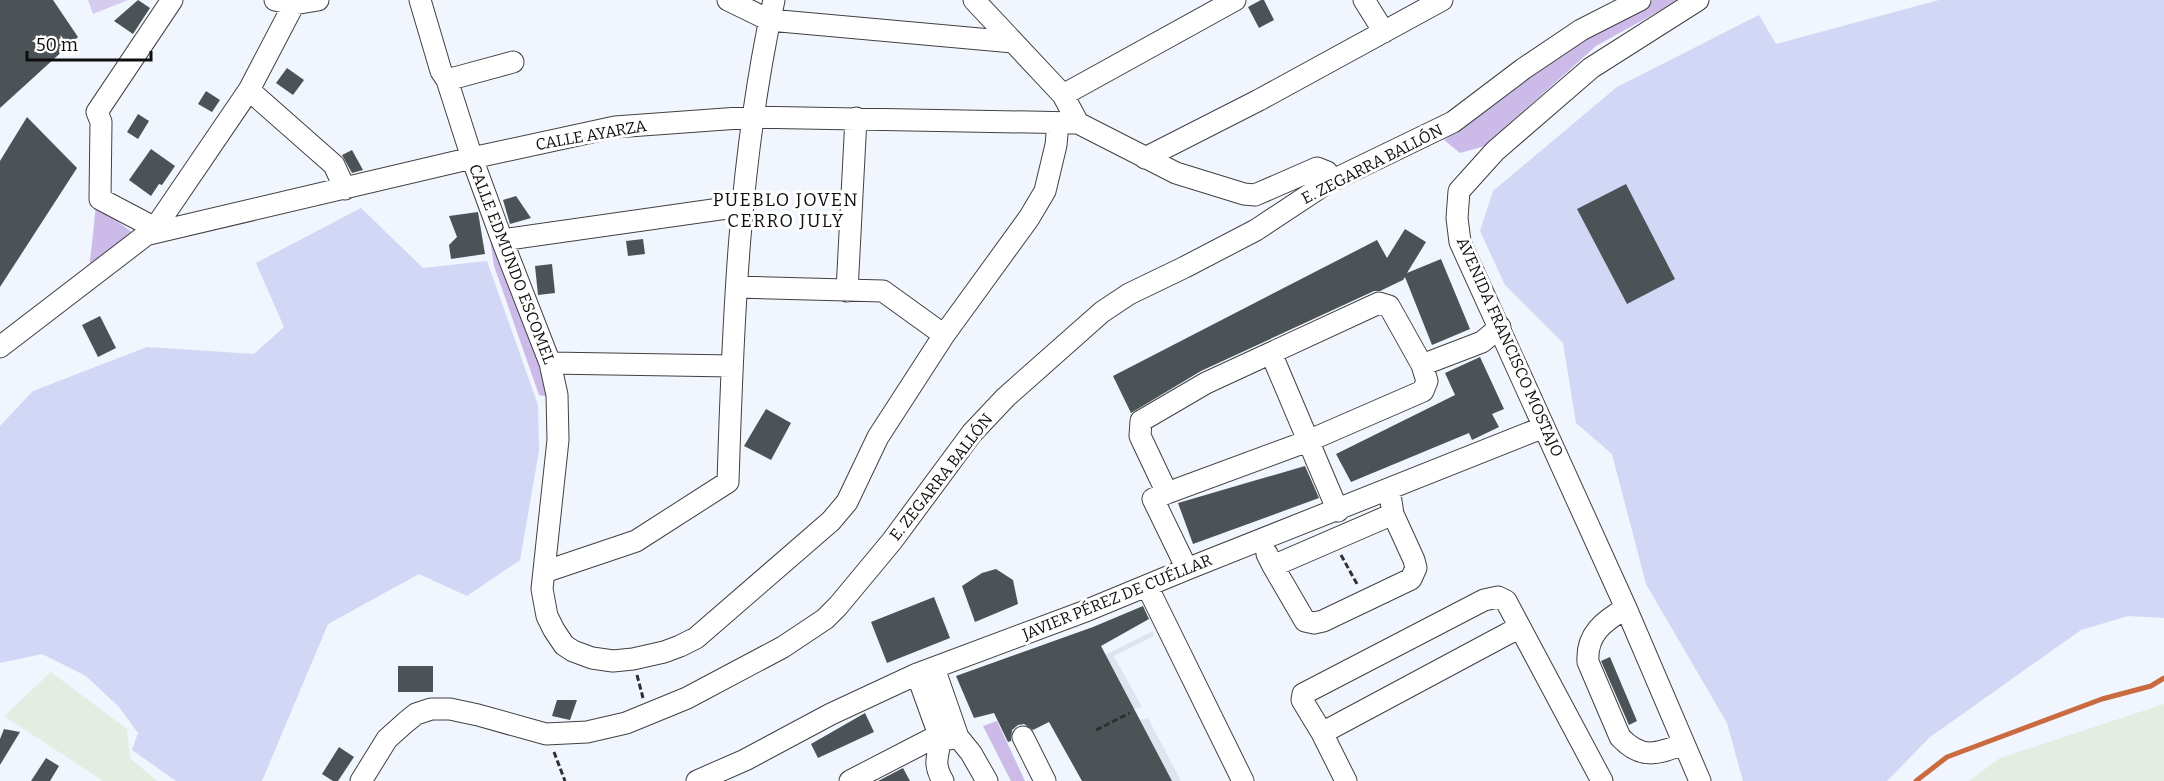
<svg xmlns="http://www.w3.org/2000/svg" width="2164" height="781" font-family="Bitter,serif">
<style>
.industrial{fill:#e5ede3}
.farmland{fill:#d1d7f4}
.green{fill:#ccbbe8}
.pitch{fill:#d5ccf0}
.plaza{fill:#dfe5ef}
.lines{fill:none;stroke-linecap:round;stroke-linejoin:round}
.stream{stroke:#c96a40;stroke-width:5}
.building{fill:#4b5357}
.minor-casing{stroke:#414141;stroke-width:23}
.path{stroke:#303030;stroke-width:3;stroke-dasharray:6 3;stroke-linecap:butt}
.minor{stroke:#fff;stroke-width:21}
.labels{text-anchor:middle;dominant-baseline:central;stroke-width:6;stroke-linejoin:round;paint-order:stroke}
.street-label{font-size:16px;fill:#0e0e0e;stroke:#fff}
.neighbourhood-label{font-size:18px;letter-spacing:1.5px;fill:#0e0e0e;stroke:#fff}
</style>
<rect width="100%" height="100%" fill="#f0f5fe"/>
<path class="industrial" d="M51,672L127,729L130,758L157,781H103L4,716Z
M2164,704V781H1969L2000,758Z"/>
<path class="farmland" d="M1939,0H2164V618L2128,616L2081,630L1930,737L1887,781H1743L1727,723L1646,584L1612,454L1576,423L1563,343L1505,285L1480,231L1493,191L1617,87L1759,15L1776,44Z
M361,208L423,268L487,261L538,405L539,451L520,560L467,596L419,574L328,624L262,781H176L132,750L138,733L119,707L86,676L42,654L0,663V426L33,391L147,347L254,354L284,327L256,263Z"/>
<path class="green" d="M1653,0H1679L1596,46L1485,146L1460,153L1444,140L1590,33Z
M96,205L133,233L89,271Z
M488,225L507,269L549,397L539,395L494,266Z
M997,721L1025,781H1011L983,726Z"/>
<path class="pitch" d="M88,0H128L93,14Z"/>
<path class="plaza" d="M1153,631L1154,636L1114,656L1142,707L1133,709L1105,655Z
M1148,718L1181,781H1172L1139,720Z"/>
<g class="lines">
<path class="stream" d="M1916,781L1947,757L2102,699L2151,686L2164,678"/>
</g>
<path class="building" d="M0,0H53L78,37L0,108Z
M138,0L150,8L133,34L114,21Z
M1261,0H1264L1274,20L1259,28L1248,7Z
M287,68L304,80L293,95L276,83Z
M206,91L220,100L212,112L198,104Z
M138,114L149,121L138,139L127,132Z
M27,117L77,168L0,287V161Z
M151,149L175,166L162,185L159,184L151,196L129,180Z
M352,150L363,170L352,173L342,155Z
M1626,184L1675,279L1627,304L1577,209Z
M516,196L531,218L510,224L503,200Z
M478,212L485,254L451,259L449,245L457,237L449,216Z
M1405,229L1426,242L1407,273L1441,259L1470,329L1432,345L1405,277L1403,280L1380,291H1374L1201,371L1131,413L1113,376L1377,240L1387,258Z
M643,239L645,254L628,256L626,241Z
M552,264L555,293L538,295L535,266Z
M100,316L116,348L98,357L82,325Z
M1480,357L1504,409L1492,414L1499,427L1472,440L1469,433L1351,482L1336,454L1455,395L1445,373Z
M766,409L791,423L771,460L744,446Z
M1305,466L1319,498L1193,544L1178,503Z
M996,569L1013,580L1018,604L975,622L962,586L982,573Z
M934,597L950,638L887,663L871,622Z
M1143,606L1149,619L1101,646L1172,781H1082L1049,722L1033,730L1024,724L1018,725L1012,730L1011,741L1008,742L994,713L974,718L956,676L1093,627Z
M1610,657L1637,721L1629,725L1601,661Z
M398,666H433V692H398Z
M557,700H577L570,720L552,716Z
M865,713L874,732L818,758L811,744Z
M4,729L20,732L0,765V739Z
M339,747L354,757L338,781H333L322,774Z
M46,758L59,766L50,781H31Z
M903,768L910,781H878Z"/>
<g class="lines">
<defs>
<path id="minor" d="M275,0L294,4L318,0
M420,0L441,71L447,80L472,158L502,240L550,363L557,395L558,440L542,589L547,616L554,630L564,645L573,651L592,658L613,661L633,659L664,652L680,646L696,638L831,521L847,502L878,437L944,335L1029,218L1045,191L1056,145L1058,123
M728,0L769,20L1013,42
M974,0L1063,95L1078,123L1176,173L1244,194L1255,195L1317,168L1327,172L1333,180
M1364,0L1384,32
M1698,0L1591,68L1495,151L1459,191L1457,218L1460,242L1626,608L1700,781
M447,80L513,62
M249,90L334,165L345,189
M1063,95L1235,0
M1145,158L1259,100L1442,0
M155,228L100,199L101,122L97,112L172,0
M149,234L472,158L615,127L753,117L1078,123
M502,240L741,206
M738,287L883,291L944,335
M847,291L856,118
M0,347L155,228L249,90L294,4
M1271,353L1338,511
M550,363L732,366
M1422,365L1482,342L1500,327
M1167,493L1308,441L1423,391L1427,381L1422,365L1389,306L1379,303L1206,383L1141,421L1140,436L1167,493L1153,499L1187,569
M1267,554L1273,566L1393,514L1391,501
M1273,566L1305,621L1314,623L1323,621L1411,579L1416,568L1414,560L1393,514
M544,572L636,541L728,482C733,321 739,158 774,0
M1147,586L1243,781
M1626,608C1604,621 1586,634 1588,662L1620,737C1641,760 1657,754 1684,744
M934,668L958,737
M917,674L939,735C942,755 930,758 943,781
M1322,733L1520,627
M1023,737L1045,781
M944,740L958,737L971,753L987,781
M361,781L387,739L406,722L416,714L431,709H450L478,715L546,734L587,732L626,723L687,698L783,647L825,619L838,606L892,541L972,433L1006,397L1102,312L1129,294L1185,267L1256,230L1327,183L1453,122L1523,69L1581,30L1640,0
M697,781L745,760L831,714L917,674L1083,612L1187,569L1544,427
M850,781L939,735
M1346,781L1322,733L1302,700L1303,694L1484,600L1498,597L1506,601L1602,781"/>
</defs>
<use href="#minor" class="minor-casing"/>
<path class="path" d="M1341,555L1357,584
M637,675L643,698
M1096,730L1130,713
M554,752L565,781"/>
<use href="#minor" class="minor"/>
</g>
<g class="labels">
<g class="street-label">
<text transform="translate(591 135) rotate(-10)">CALLE AYARZA</text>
<text transform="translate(1372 164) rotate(-27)">E. ZEGARRA BALLÓN</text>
<text transform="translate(512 264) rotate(69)">CALLE EDMUNDO ESCOMEL</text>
<text transform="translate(1510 347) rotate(66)">AVENIDA FRANCISCO MOSTAJO</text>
<text transform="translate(941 477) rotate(-52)">E. ZEGARRA BALLÓN</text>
<text transform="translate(1117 597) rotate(-22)">JAVIER PÉREZ DE CUÉLLAR</text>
</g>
<g class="neighbourhood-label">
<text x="786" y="200">PUEBLO JOVEN<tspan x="786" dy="21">CERRO JULY</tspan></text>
</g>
</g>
<path d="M27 51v9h124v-9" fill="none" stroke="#0e0e0e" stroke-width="3"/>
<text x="36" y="51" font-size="18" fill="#0e0e0e" stroke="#ffffff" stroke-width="4.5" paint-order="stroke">50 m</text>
</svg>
